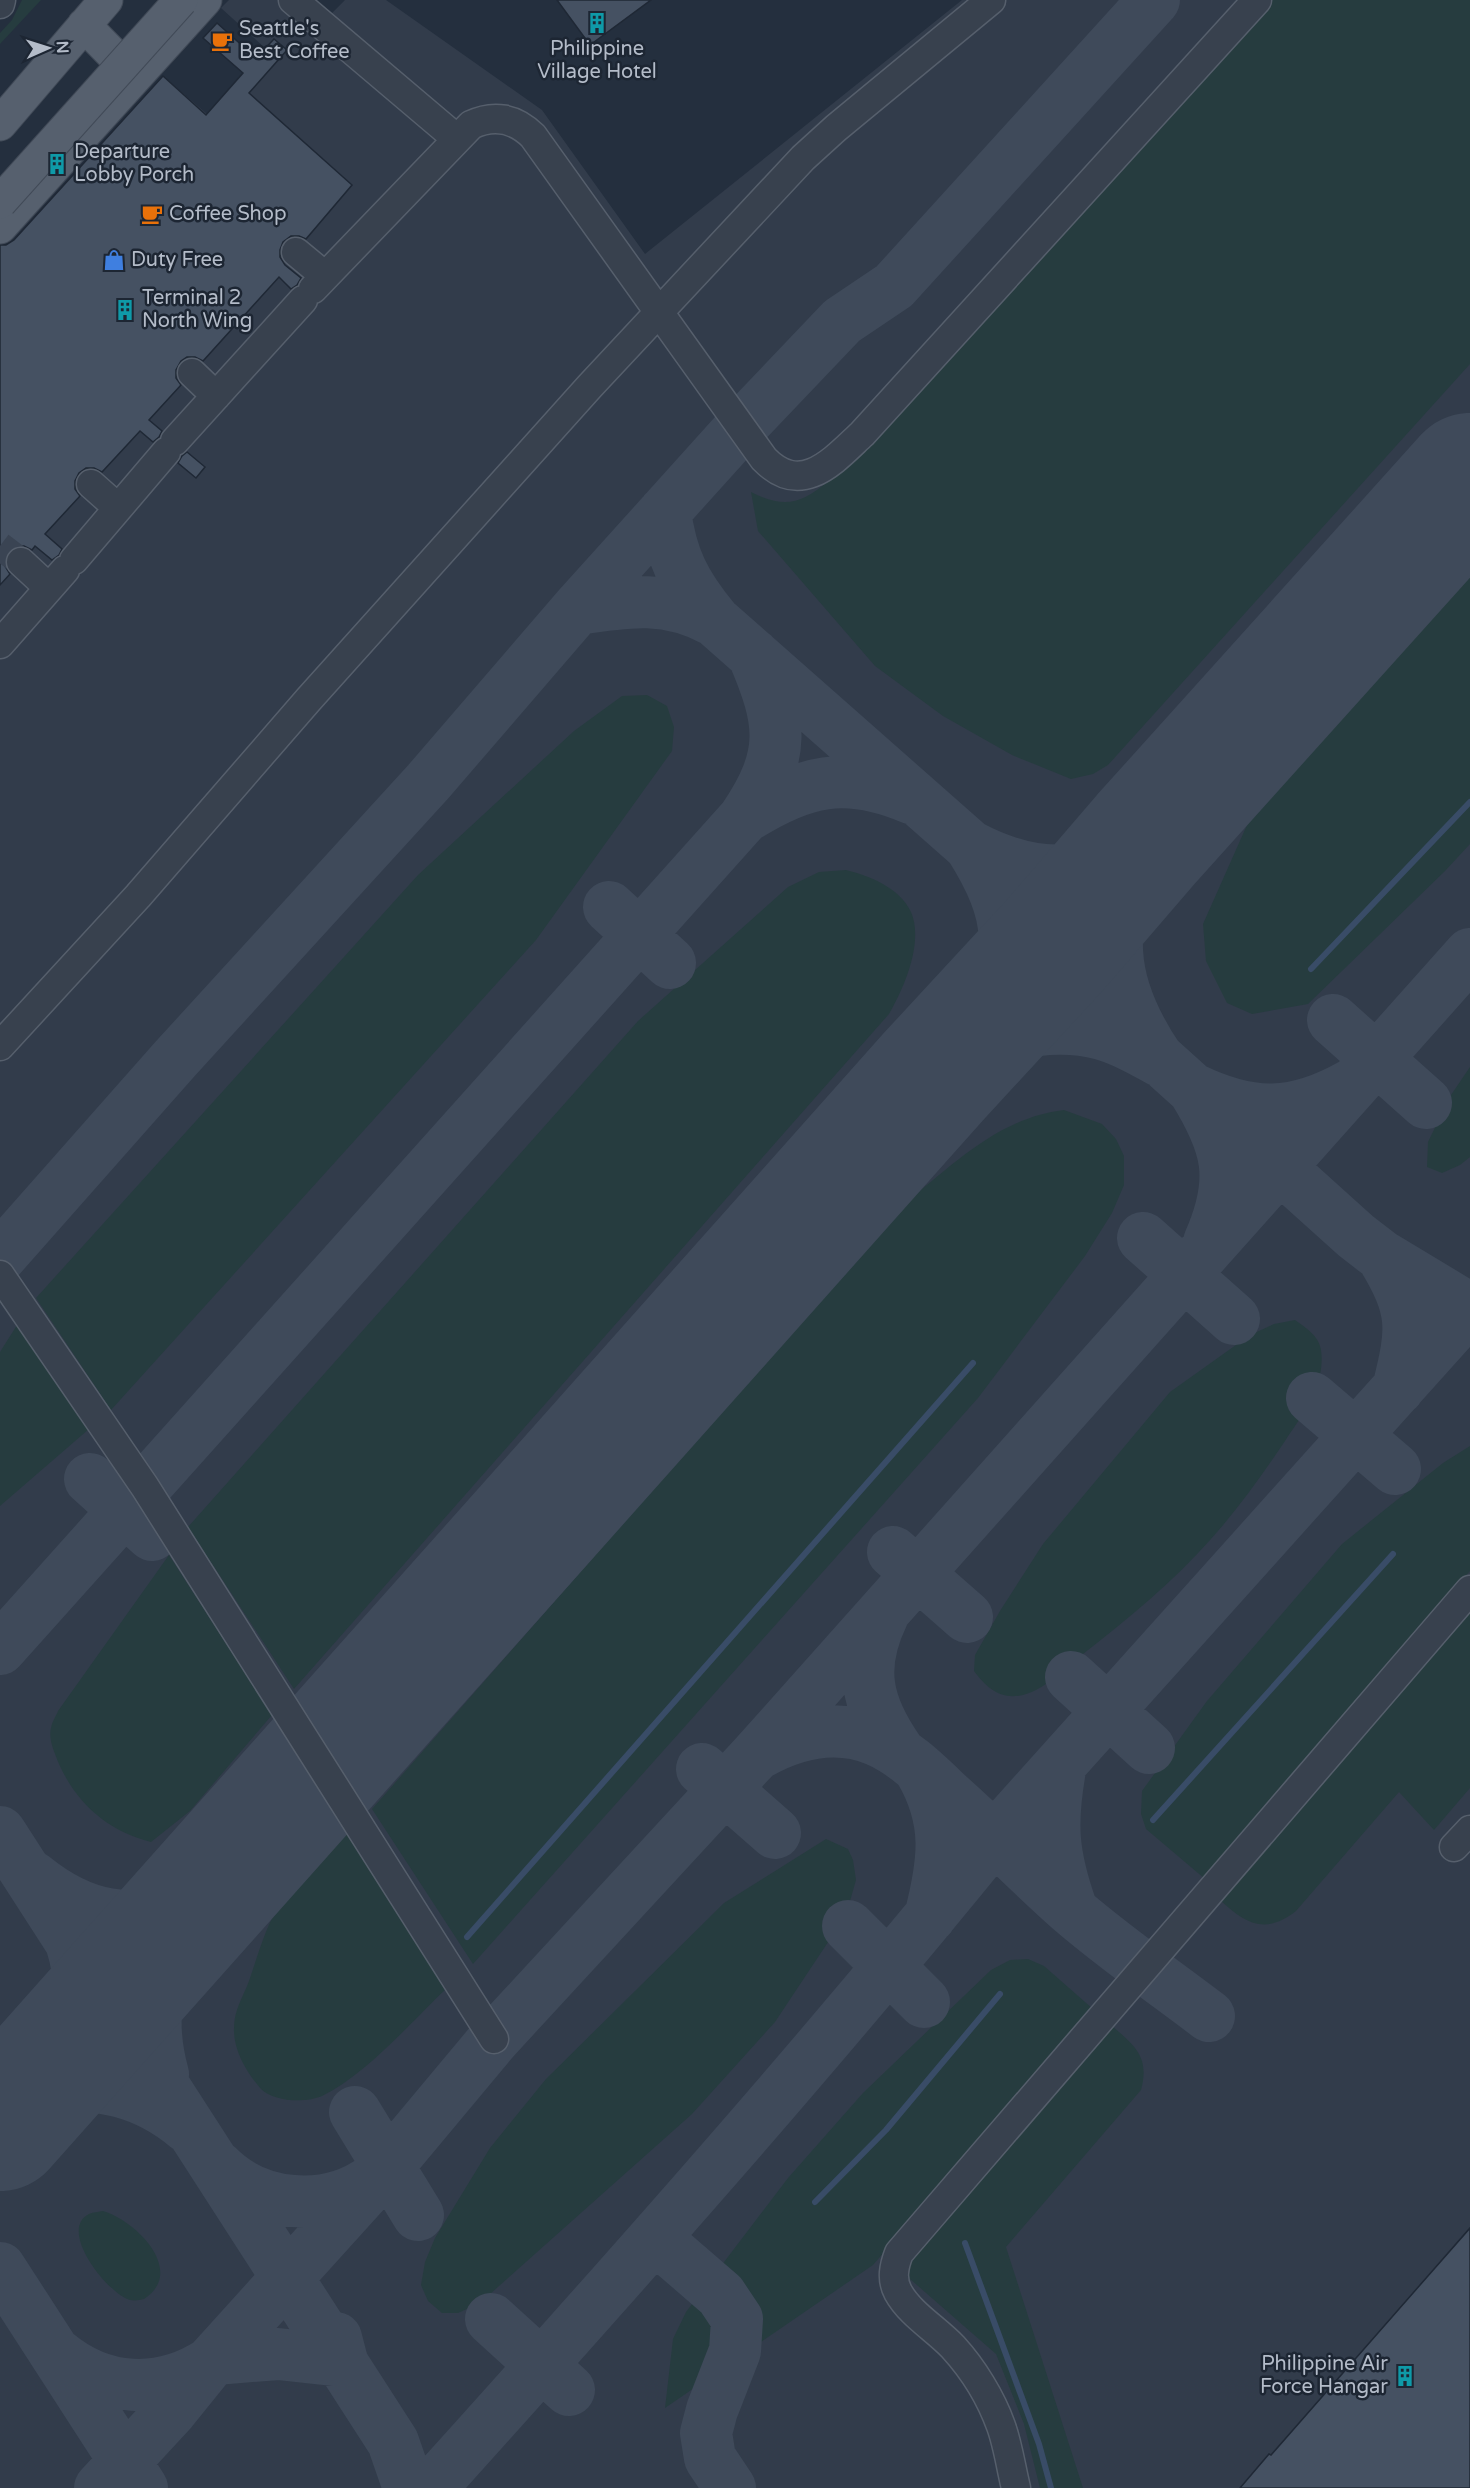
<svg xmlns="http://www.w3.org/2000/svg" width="1470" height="2488" font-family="'Varela Round',sans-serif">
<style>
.airport{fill:#323c4b}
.green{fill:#263c3f}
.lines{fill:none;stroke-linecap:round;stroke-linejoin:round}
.stream{stroke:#394c67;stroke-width:6}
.taxiway{stroke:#3f4a5a;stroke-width:52}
.runway{stroke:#3f4a5a;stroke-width:132}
.building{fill:#455162;stroke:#1f2835;stroke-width:1.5}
.minor-tunnel{stroke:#3a4453;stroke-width:28;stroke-dasharray:28 14;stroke-linecap:butt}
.minor-casing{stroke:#565f6c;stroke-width:31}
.major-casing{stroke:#414a57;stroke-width:35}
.minor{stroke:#38414e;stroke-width:28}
.major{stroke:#56606e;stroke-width:33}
.major-bridge-casing{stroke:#414a57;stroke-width:35;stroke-linecap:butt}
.major-bridge{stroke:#56606e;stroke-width:33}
.labels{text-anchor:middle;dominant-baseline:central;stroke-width:5;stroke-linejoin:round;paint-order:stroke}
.poi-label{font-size:20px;fill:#b4bcc9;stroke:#1d2633;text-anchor:start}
</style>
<rect width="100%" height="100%" fill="#242f3e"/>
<path class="airport" d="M229,0H314L330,15L345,0H386L542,110L645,254L962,0H1470V2488H0V258L163,76L207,114L265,48L221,8Z"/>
<path class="green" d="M22,0H41L0,44V33L12,20Z
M1266,0H1470V364L1108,765L1093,774L1071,779L1012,755L943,716L875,666L758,531L751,492C783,508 801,505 828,481Z
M1470,573V844L1445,871L1308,1004L1252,1014L1227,1003L1206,961L1203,924L1251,816Z
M647,695L667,706L674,727L672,751L536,940L111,1410L36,1298L418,875L574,731L622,696Z
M846,870C870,876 900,888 911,912C924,942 904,988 889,1014L294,1689L188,1527L638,1021L788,887L819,872Z
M1470,1067V1157L1460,1165L1442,1173L1427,1167L1428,1142L1451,1095Z
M1064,1110L1102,1124L1116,1139L1124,1156V1185L1112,1213L1085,1256L978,1398L473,1964L372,1809L904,1204C953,1165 998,1118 1064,1110Z
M1295,1320C1306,1328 1319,1336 1321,1350C1326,1385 1302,1415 1285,1441C1262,1475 1238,1509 1211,1539C1173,1582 1128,1619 1083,1654C1065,1667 1045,1690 1023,1695C1000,1700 987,1688 974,1671L975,1655L1000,1611L1043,1544L1170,1392L1250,1335L1274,1324Z
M19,1322L89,1429L0,1506V1352Z
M1470,1446V1571L1205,1879L1146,1829L1141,1814L1142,1791L1207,1701L1342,1544L1443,1463Z
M169,1555L272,1715L190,1811L151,1842C108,1831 77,1804 59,1764C55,1753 48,1740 51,1728C52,1722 56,1716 58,1711Z
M1470,1608V1788L1434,1830L1399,1792L1296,1911C1265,1935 1246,1924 1220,1900Z
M348,1832L449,1986C412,2021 367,2074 322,2096C306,2103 274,2102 261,2089C247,2073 233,2050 234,2028C234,2010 243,1997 249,1981C258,1956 267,1919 285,1898C304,1875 327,1854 348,1832Z
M826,1839L848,1849L853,1860L856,1880L846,1915L775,2022L692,2114L480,2303L458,2313H442L428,2301L421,2285L425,2262L435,2238L490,2148L546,2079L724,1903Z
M1028,1959L1044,1966L1093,2009L873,2265L665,2408L673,2339L686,2312L788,2178L863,2093L991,1970L1010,1960Z
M1112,2026C1135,2046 1150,2057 1141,2090L1006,2247L1083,2488H1040L1024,2424L996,2354L910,2279L907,2270L911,2262Z
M103,2211C135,2220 187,2271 144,2299C140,2300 135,2301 130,2300C108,2294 57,2230 89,2214C93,2212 99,2212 103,2211Z"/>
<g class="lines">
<path class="stream" d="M1311,969L1470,802
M1153,1820L1393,1554
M467,1937L973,1363
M815,2202L886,2130L1000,1994
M965,2243L1039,2444L1051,2488"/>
<path class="taxiway" d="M665,511C671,558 685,585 715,621L970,846L1025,905L1105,1007L1136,1038L1356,1236L1382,1256L1470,1309
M577,609C628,601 668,595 715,621
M753,654C782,722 787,754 744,818C803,780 846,770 913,799
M609,907L670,963
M1333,1020L1426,1103
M977,1029C1016,956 1014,916 970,846C1033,879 1087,881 1147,838
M934,1076C946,1068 959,1057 972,1050C1010,1030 1060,1023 1102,1034C1122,1039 1142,1051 1160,1061C1106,982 1104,924 1147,838
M1143,1238L1234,1319
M1209,1242C1237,1179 1228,1145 1193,1089C1251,1117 1294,1117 1351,1085
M1382,1256C1415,1310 1413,1329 1398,1389
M0,1257L175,1059L428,782L577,609L741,427L842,321L894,286L1154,0
M1312,1398L1395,1469
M90,1479L152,1535
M893,1552L967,1617
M883,1615C858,1667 866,1704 898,1750
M0,1649L744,818
M1071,1677L1149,1748
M758,1754C795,1733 835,1723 876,1740C904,1752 926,1774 948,1795C990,1832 1029,1873 1071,1910C1115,1948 1163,1981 1209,2016
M1061,1764C1050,1823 1052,1854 1072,1910
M702,1769L775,1833
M920,1770C950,1821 944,1862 930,1917
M0,1832L393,2442L409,2488
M33,1877C81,1916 134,1930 191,1899C206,1891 218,1878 230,1867
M848,1926L924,2002
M58,2060C78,2023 85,1987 72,1946
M163,2074C148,2021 156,1971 182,1923
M0,2103C15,2100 30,2094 45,2091C96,2078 148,2094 187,2127
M355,2112L418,2215
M217,2166C258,2208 327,2213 374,2179
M655,2238L721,2295L737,2319L735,2351L712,2410L706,2433L710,2458L730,2488
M0,2268L142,2488
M491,2319L569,2390
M57,2354C103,2392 160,2395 210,2363
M215,2359L278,2354L342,2361L336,2338
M100,2488L172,2410L210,2363L388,2166L494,2039L756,1755L1470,954
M431,2488C623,2275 814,2060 995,1837L1470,1308"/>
<path class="runway" d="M0,2125L934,1076L1055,945L1147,838L1470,479"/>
</g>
<path class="building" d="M557,0H651L590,45Z
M217,23L256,58L274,39L287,50L249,93L352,185L306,239L299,236H291L283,242L280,250V257L285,265L301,278L297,285L291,289L279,277L203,361L195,357H187L181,361L176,370V378L181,385L149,420L162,431L159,437L153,442L140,431L102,472L94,468H86L79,473L75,481V489L80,496L45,534L62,549L59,555L52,560L35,546L32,550L24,546H16L9,551L5,558V566L10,574L0,585V245H6L14,240L163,76L206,115L243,73L203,38Z
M187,452L205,467L196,478L178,463L182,456Z
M1470,2228V2488H1240L1269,2454L1271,2455Z"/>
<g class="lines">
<path class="minor-tunnel" d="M0,546L21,562"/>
<defs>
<path id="minor" d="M293,0L457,139
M0,4L1,0
M296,252L325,276
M313,289L471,125C494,114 515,118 533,136L764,459C802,498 834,460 862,434L1257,0
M192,373L216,396
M175,441L303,300
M91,484L118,508
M74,560L166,452
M21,562L49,588
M0,644L65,570
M0,1046L138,896L309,699L590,386L803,158L836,128L991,0
M0,1275L145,1487L494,2039
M1454,1847L1470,1830
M1016,2488C1011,2468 1008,2445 1001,2426C991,2398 973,2369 953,2347C936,2329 910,2314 898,2292C891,2279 894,2266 899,2253L1470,1590"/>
<path id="major" d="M84,25L135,77
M0,124L106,0
M0,227L205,0"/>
</defs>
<use href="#minor" class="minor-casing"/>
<use href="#major" class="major-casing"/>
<use href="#minor" class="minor"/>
<use href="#major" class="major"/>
<defs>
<path id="major-bridge" d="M0,202L181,0"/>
</defs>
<use href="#major-bridge" class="major-bridge-casing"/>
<use href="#major-bridge" class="major-bridge"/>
</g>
<defs>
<symbol id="building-bare" viewBox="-9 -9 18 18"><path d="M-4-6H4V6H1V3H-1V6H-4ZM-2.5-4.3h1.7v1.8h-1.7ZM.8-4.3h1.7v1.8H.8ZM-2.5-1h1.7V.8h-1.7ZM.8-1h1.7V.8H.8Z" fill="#0f9aa8" stroke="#1d2633" stroke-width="2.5" paint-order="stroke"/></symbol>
<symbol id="cafe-bare" viewBox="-9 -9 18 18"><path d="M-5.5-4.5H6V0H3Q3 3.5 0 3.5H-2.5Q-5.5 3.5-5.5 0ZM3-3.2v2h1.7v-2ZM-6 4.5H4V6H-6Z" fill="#e8710a" stroke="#1d2633" stroke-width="2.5" paint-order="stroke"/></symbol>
<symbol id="shop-bare" viewBox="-9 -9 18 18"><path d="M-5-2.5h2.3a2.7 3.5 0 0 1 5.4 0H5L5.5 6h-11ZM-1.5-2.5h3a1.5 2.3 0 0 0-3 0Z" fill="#3f7fe0" stroke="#1d2633" stroke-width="2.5" paint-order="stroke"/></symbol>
</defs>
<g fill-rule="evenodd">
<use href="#building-bare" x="582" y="8" width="30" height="30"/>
<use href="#cafe-bare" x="207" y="26" width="30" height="30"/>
<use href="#building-bare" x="42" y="149" width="30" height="30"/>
<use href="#cafe-bare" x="137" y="199" width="30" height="30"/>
<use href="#shop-bare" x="99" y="245" width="30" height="30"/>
<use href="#building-bare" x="110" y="295" width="30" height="30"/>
<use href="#building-bare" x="1390" y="2361" width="30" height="30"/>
</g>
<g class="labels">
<g class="poi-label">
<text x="239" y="29">Seattle's<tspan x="239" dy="23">Best Coffee</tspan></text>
<text x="597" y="49" text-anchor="middle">Philippine<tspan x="597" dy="23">Village Hotel</tspan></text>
<text x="74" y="152">Departure<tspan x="74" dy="23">Lobby Porch</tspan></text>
<text x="169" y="214">Coffee Shop</text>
<text x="131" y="260">Duty Free</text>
<text x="142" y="298">Terminal 2<tspan x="142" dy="23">North Wing</tspan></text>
<text x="1388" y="2364" text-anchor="end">Philippine Air<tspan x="1388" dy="23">Force Hangar</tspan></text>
</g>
</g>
<g transform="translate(48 48) rotate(87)" stroke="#1d2633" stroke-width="4.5" paint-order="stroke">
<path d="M0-4.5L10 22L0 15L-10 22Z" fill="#b4bcc9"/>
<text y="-9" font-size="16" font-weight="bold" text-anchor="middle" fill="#b4bcc9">N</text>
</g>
</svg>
